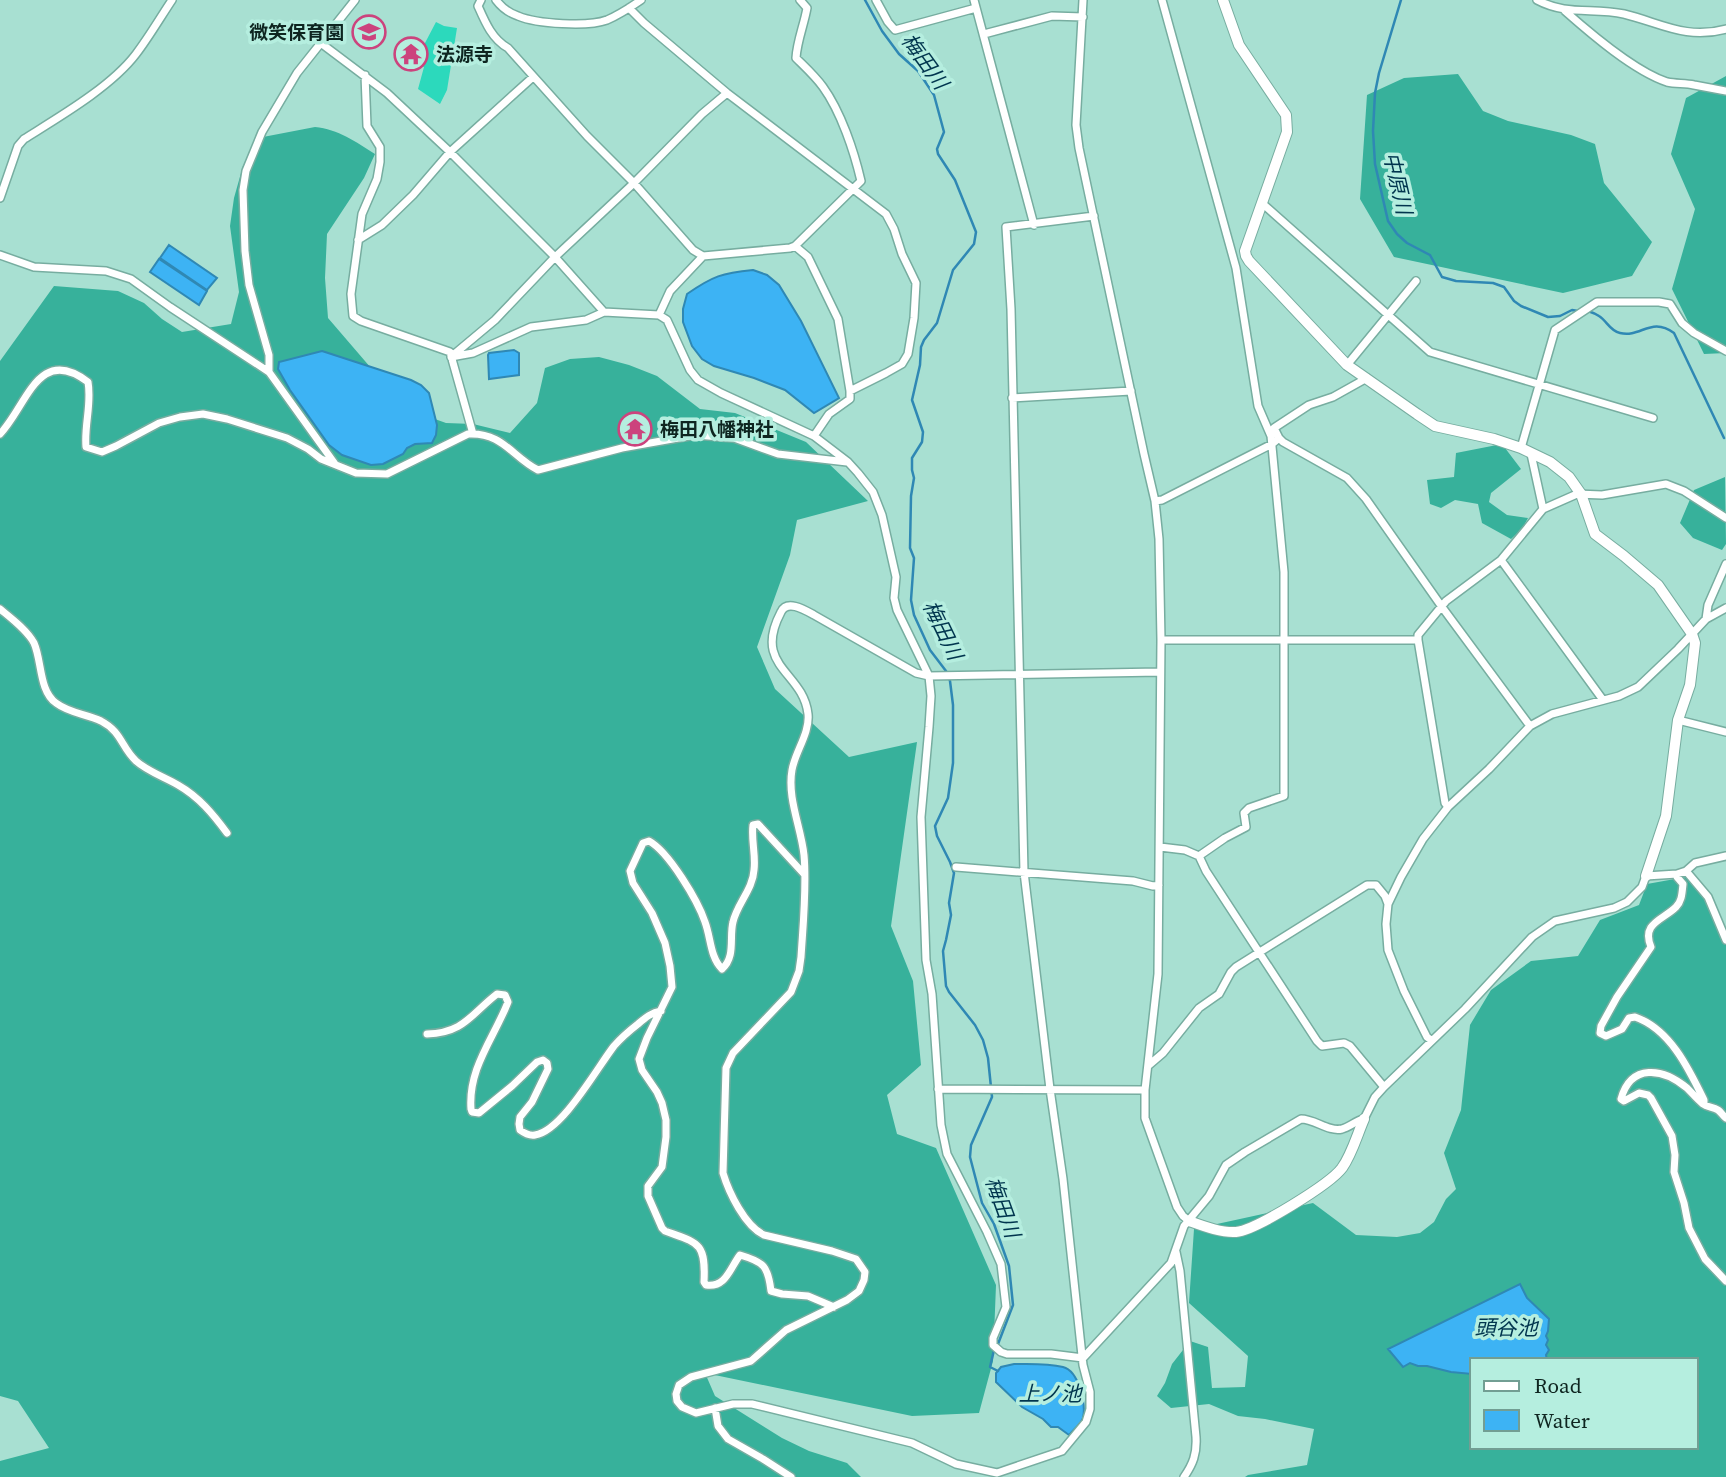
<svg xmlns="http://www.w3.org/2000/svg" width="1726" height="1477" font-family="'Source Serif 4','Noto Sans JP',serif">
<style>
.green{fill:#2cd9bc}
.forest{fill:#37b19b;fill-rule:evenodd}
.water{fill:#3db3f4;stroke:#2f88b4;stroke-width:2}
.lines{fill:none;stroke-linecap:round;stroke-linejoin:round}
.stream{stroke:#2f88b4;stroke-width:2.5}
.street-casing{stroke:#77ada0;stroke-width:10}
.secondary-casing{stroke:#77ada0;stroke-width:12}
.street{stroke:#fff;stroke-width:7}
.secondary{stroke:#fff;stroke-width:10}
.labels{text-anchor:middle;dominant-baseline:central;stroke-width:7;stroke-linejoin:round;paint-order:stroke}
.poi-label{font-size:19px;font-weight:bold;fill:#0e2520;stroke:#b5eedf;text-anchor:start}
.water-label{font-size:21px;font-style:italic;fill:#01354e;stroke:#b5eedf}
</style>
<rect width="100%" height="100%" fill="#a8e0d2"/>
<path class="green" d="M436,22L444,26L457,28L447,90L440,104L418,89L424,67L415,62Z"/>
<path class="forest" d="M1458,74L1483,111L1508,121L1571,135L1595,144L1604,183L1652,242L1632,276L1563,293L1394,257L1360,199L1367,95L1404,78Z
M1726,76V353L1704,354L1672,289L1695,209L1671,154L1686,98Z
M315,127C338,129 356,142 375,154L364,178L327,234L325,278L328,318L377,375L418,413L446,423L473,424L510,433L537,403L545,368L570,359L599,357L629,365L657,376L700,409L735,413L806,442L868,501L797,520L790,555L757,647L775,689L849,757L917,742L891,926L913,981L921,1065L887,1095L897,1134L936,1148L996,1285L993,1361L979,1413L912,1416L705,1373L715,1396L782,1438L809,1451L847,1463L861,1477H0V1461L49,1448L18,1401L0,1396V361L54,286L118,291L144,303L162,319L182,332L231,324L239,292L230,226L234,198L243,166L263,137Z
M1502,444L1521,469L1491,493L1489,502L1507,515L1528,518L1522,529L1511,539L1482,523L1478,504L1455,500L1441,508L1430,504L1427,480L1454,477L1456,453Z
M1725,477L1726,544L1722,550L1693,538L1680,523L1694,490Z
M1686,877L1699,884L1726,941V1477H1245L1248,1475L1307,1465L1314,1429L1265,1419L1238,1416L1209,1404L1171,1408L1157,1396L1165,1383L1172,1364L1190,1341L1208,1347L1212,1388L1245,1387L1248,1356L1189,1303L1194,1229L1313,1203L1356,1235L1397,1237L1420,1233L1434,1222L1446,1199L1456,1189L1444,1153L1461,1110L1470,1025L1491,990L1531,961L1578,956L1600,920L1639,905L1647,884ZM1472,1360H1696V1447H1472Z"/>
<path class="water" d="M169,245L217,278L207,290L160,258Z
M159,259L207,291L199,305L150,272Z
M753,270L767,275L779,285L801,321L839,398L814,413L785,390L754,378L714,366L702,359L692,346L683,322V309L687,294C713,276 722,273 753,270Z
M514,350L519,353V375L489,379L488,355L489,353Z
M322,351L411,380L421,385L429,393L437,425L436,435L432,443L415,444L407,448L403,454L383,464L371,465L342,455L329,445L290,390L278,369L279,362Z
M1520,1284L1527,1298L1549,1319L1548,1331L1546,1336L1548,1340L1546,1345L1549,1350L1546,1355L1547,1360H1472V1374L1451,1372L1427,1366H1418L1410,1363L1403,1367L1388,1349Z
M1014,1364C1029,1364 1047,1363 1063,1367C1079,1371 1086,1404 1083,1418C1081,1424 1073,1430 1069,1435L1058,1427H1051L1043,1419L1022,1407L996,1382V1373L1001,1367Z"/>
<g class="lines">
<path class="stream" d="M865,0L882,31L899,54L918,71L934,95L944,132L937,149L938,154L955,180L976,232L974,244L953,270L937,323L924,340L921,347L920,365L912,400L923,432L922,442L912,458V470L914,478L911,496L910,548L914,558L911,600L914,615L930,650L946,671L950,681L953,705V763L948,798L935,826L937,836L950,862L954,873L949,903L951,915L946,940L943,951L946,986L949,992L975,1025L983,1040L988,1058L992,1097L971,1145L970,1157L982,1203L994,1224L1009,1266L1013,1305L998,1344L994,1350L990,1367L998,1371
M1401,0L1379,73L1375,93L1373,131L1375,164L1388,221L1397,234L1407,243L1430,255L1442,277L1456,281L1493,283L1504,287L1514,301L1521,306L1548,317L1560,316L1572,310L1578,311
M1588,311C1591,312 1596,314 1599,316C1607,321 1610,331 1620,333C1641,338 1651,316 1674,333L1724,438"/>
<defs>
<path id="street" d="M481,0L478,6C485,22 492,39 508,48L587,136L634,183L693,250L703,256L790,248L795,246L861,181C854,151 841,112 823,87C815,76 805,67 796,58C797,41 804,25 807,8L800,0
M496,0C502,8 509,13 518,16C537,24 588,27 607,20C619,15 631,7 641,0
M876,0L888,22L895,30L976,8
M974,0L1034,225
M1083,0L1076,125L1079,148L1144,454L1155,501L1159,539L1161,640L1158,974L1145,1090V1118L1177,1207L1183,1216L1189,1221
M1162,0L1236,268L1258,406L1271,436L1284,572V796L1249,808L1244,813L1246,827L1225,838L1199,856
M1537,0C1567,16 1593,7 1624,14C1661,23 1686,40 1726,29
M629,8L644,23L727,93L886,214L894,229L902,254L916,283L914,318L908,354L902,364L886,373L850,391
M1565,11C1591,34 1634,71 1667,82C1676,84 1685,83 1694,85C1705,87 1715,89 1726,91
M984,34L1052,16L1083,17
M322,44L387,93L450,152L555,257L604,312
M365,75L367,126L380,147V162L377,179L362,214L351,294L353,316L361,321L450,352L473,434
M0,198L18,146L24,139C59,117 111,87 136,54C149,37 160,18 172,0
M1263,204L1430,352L1653,418
M1094,216L1006,227L1011,309L1024,872L1050,1089L1063,1179L1083,1365L1090,1392V1409L1086,1422L1062,1451L997,1473L956,1464L912,1443L752,1404H733L696,1413L682,1407L677,1401L676,1394L679,1385L691,1377L751,1361L786,1330L847,1300L859,1291L864,1280L865,1272L856,1259L832,1251L764,1235C745,1226 729,1193 723,1173L726,1068L733,1053L791,992L799,971L801,957C803,925 807,887 804,855C801,827 787,798 792,770C795,752 810,733 808,714C803,671 752,667 781,612C787,599 805,610 814,615L916,673L929,676L1160,672
M358,240L382,225L413,195L450,152L533,77
M795,246L808,257L838,319L850,391V399L829,414L814,436
M0,255L34,267L106,271L131,279L170,307L269,372L335,464
M659,315L670,291L703,256
M452,356L495,320L555,257L634,183L702,114L727,93
M451,357L473,353L531,327L586,320L604,312L659,315L667,320L690,370L698,380L721,393L814,436L848,462L858,473L873,492L882,515L896,577L894,598L897,610L929,676L931,696L929,727L921,817L926,960L932,994L941,1125L947,1154L987,1232L1001,1264L1006,1307L993,1338V1345L1001,1352L1007,1354H1051L1083,1358L1171,1263L1184,1226L1209,1196L1226,1165L1245,1152L1301,1119C1315,1119 1328,1132 1342,1129C1350,1127 1355,1121 1364,1119L1375,1097L1384,1087L1465,1009L1532,937L1555,921L1614,908L1627,902L1642,887L1646,876L1677,874L1686,871L1695,863L1726,856
M1347,365L1416,281
M269,372V355L249,285L245,251L243,190L246,171L262,132L297,73L355,0
M1012,398L1131,391
M0,434C27,406 38,344 88,382C92,404 84,425 86,447L102,452L116,446L159,423L180,417L203,414L227,419L287,438L308,449L321,459L356,473L387,474L468,434C503,432 512,457 538,470L622,448L695,435L734,438L778,454L847,462
M1279,438L1283,442L1347,478L1366,499L1442,607L1530,726
M1521,448L1555,330L1597,302H1659L1670,304L1682,323L1694,333L1726,351
M1531,454L1543,509
M1155,501L1162,500L1272,444L1279,438L1274,428L1309,405L1333,397L1367,378
M1501,560L1603,700
M0,609C11,618 27,630 34,643C42,661 39,691 56,703C69,713 86,714 101,721C122,732 121,747 136,761C147,771 164,777 178,785C199,797 213,814 227,833
M1706,619L1708,605L1726,564
M1161,640H1418
M1678,720L1726,732
M1448,807L1445,803L1418,640V635L1446,601L1501,560L1543,509L1577,494L1602,495L1666,484L1684,491L1726,518
M1160,847L1185,850L1199,856L1206,871L1317,1041L1322,1046L1344,1043L1350,1046L1384,1087
M956,867L1133,881L1153,886L1159,885
M1686,871L1708,897L1726,940
M804,874L758,824L753,825C751,840 756,855 754,870C753,889 737,904 733,922C729,937 736,957 722,969C710,957 711,938 705,922C698,901 669,852 649,841L643,843L630,871L633,883L652,913L665,943L670,966L672,987L647,1038L639,1059L642,1070L657,1092L662,1103L666,1120V1137L662,1167L648,1186V1196L662,1228L665,1231C698,1243 706,1242 704,1282L706,1285C726,1288 730,1268 740,1255C764,1262 768,1266 771,1291L782,1294L808,1296L834,1307
M1677,874V877L1683,884C1682,893 1682,901 1676,907C1663,920 1641,923 1651,947L1617,997L1601,1026L1600,1033L1606,1036L1622,1029L1629,1018L1635,1017C1670,1029 1689,1069 1704,1100V1104
M427,1034C464,1033 471,1014 497,994L505,995L508,1002C494,1038 468,1068 471,1109L472,1112L479,1113L512,1086L537,1062L543,1060L547,1063L548,1069L532,1102L520,1117L519,1124L520,1130C524,1133 529,1136 535,1135C562,1131 597,1068 614,1046C621,1038 629,1031 638,1024C645,1018 652,1012 661,1011
M1431,1040L1427,1037L1404,991L1388,950L1386,924L1388,904L1401,877L1423,839L1448,807L1489,769L1530,726L1552,714L1619,696L1638,687L1678,649L1706,619L1726,608
M1149,1065L1163,1053L1199,1008L1219,994L1231,972L1236,967L1367,885H1376L1385,896L1388,904
M938,1089L1145,1090
M1726,1118C1723,1116 1721,1112 1718,1110C1713,1107 1707,1107 1703,1104C1697,1099 1692,1093 1687,1088C1663,1068 1631,1063 1621,1099L1624,1101L1639,1093L1648,1095L1651,1098L1672,1136L1675,1155L1674,1172L1684,1203L1689,1228L1705,1259L1726,1281
M1176,1252L1180,1271L1196,1437C1197,1454 1193,1464 1184,1477
M715,1408L718,1426L728,1439L763,1459L791,1477"/>
<path id="secondary" d="M1223,0L1239,45L1286,115L1287,132L1245,251L1246,256L1249,261L1347,365L1417,414L1435,426L1494,439L1521,448L1550,462L1569,477L1581,494L1595,534L1624,556L1658,585L1692,634L1695,643L1690,685L1678,720L1666,816L1646,876
M1189,1221C1203,1226 1221,1233 1236,1232C1256,1230 1330,1184 1342,1168C1352,1154 1357,1135 1364,1119"/>
</defs>
<use href="#street" class="street-casing"/>
<use href="#secondary" class="secondary-casing"/>
<use href="#street" class="street"/>
<use href="#secondary" class="secondary"/>
</g>
<defs>
<symbol id="school-ring" viewBox="-11 -11 22 22"><circle r="9.5" fill="#b5eedf" stroke="#cc437d" stroke-width="1.5"/><path d="M0-5L7-2L0 1L-7-2ZM-4 1L0 2.5L4 1V4Q0 6-4 4Z" fill="#cc437d"/></symbol>
<symbol id="temple-ring" viewBox="-11 -11 22 22"><circle r="9.5" fill="#b5eedf" stroke="#cc437d" stroke-width="1.5"/><path d="M0-6L5-2H3V0L6.5 2.5H4V6H1.5V3h-3V6H-4V2.5H-6.5L-3 0V-2H-5Z" fill="#cc437d"/></symbol>
</defs>
<g fill-rule="evenodd">
<use href="#school-ring" x="350" y="13" width="38" height="38"/>
<use href="#temple-ring" x="392" y="35" width="38" height="38"/>
<use href="#temple-ring" x="616" y="410" width="38" height="38"/>
</g>
<g class="labels">
<g class="poi-label">
<text x="344" y="32" text-anchor="end">微笑保育園</text>
<text x="436" y="54">法源寺</text>
<text x="660" y="429">梅田八幡神社</text>
</g>
<g class="water-label">
<text transform="translate(925 61) rotate(54)">梅田川</text>
<text transform="translate(1398 183) rotate(77)">中原川</text>
<text transform="translate(943 630) rotate(64)">梅田川</text>
<text transform="translate(1003 1207) rotate(70)">梅田川</text>
<text x="1506" y="1327">頭谷池</text>
<text x="1050" y="1393">上ノ池</text>
</g>
</g>
<rect x="1470" y="1358" width="228" height="91" fill="#b5eedf" stroke="#729e93" stroke-width="2"/>
<rect x="1484" y="1381" width="35" height="10" fill="#ffffff" stroke="#729e93" stroke-width="2"/>
<text x="1534" y="1393" font-size="21" fill="#0e2520">Road</text>
<rect x="1484" y="1410" width="35" height="21" fill="#3db3f4" stroke="#729e93" stroke-width="2"/>
<text x="1534" y="1428" font-size="21" fill="#0e2520">Water</text>
</svg>
